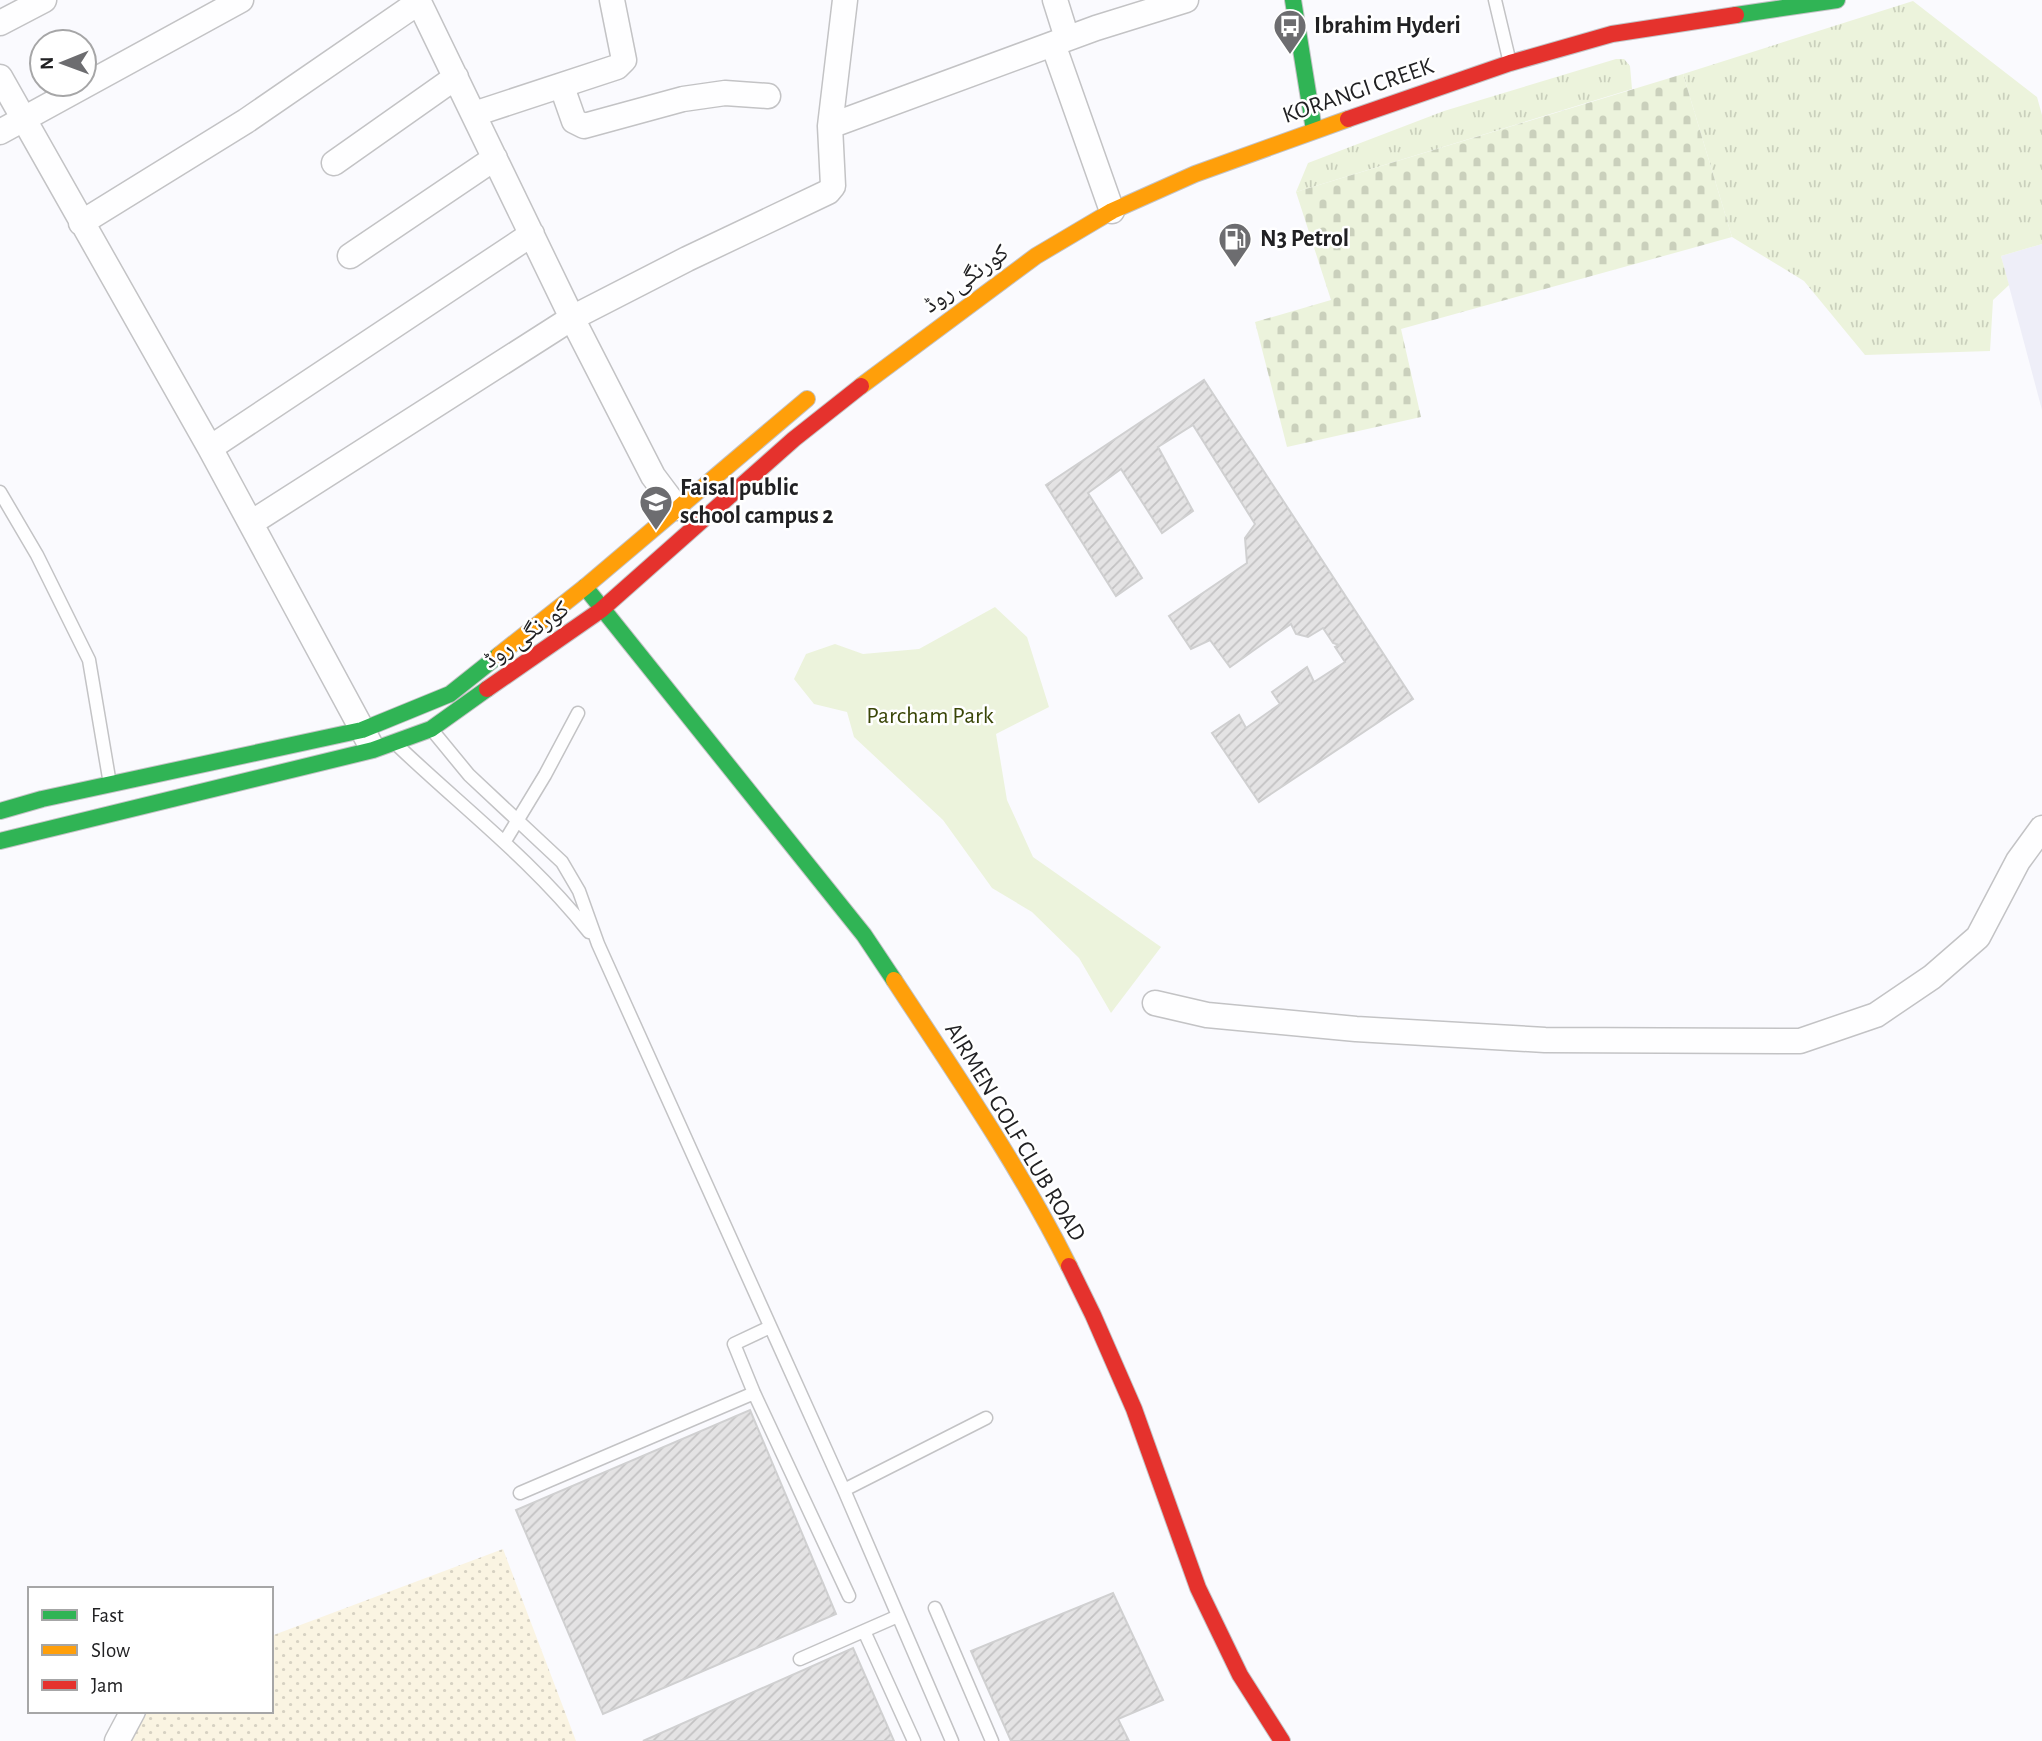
<svg xmlns="http://www.w3.org/2000/svg" width="2042" height="1741" font-family="'Alegreya Sans','Noto Naskh Arabic',sans-serif">
<style>
.built{fill:#eeeef8}
.grass{fill:url(#grass-tufts)}
.sand{fill:url(#sand-dots)}
.cemetery{fill:url(#cemetery-stones)}
.park{fill:#ecf3dc}
.building{fill:url(#building-hatch);stroke:#d0d0d1;stroke-width:2}
.lines{fill:none;stroke-linecap:round;stroke-linejoin:round}
.lane-casing{stroke:#c3c3c5;stroke-width:15}
.street-casing{stroke:#c3c3c5;stroke-width:27}
.fast-casing{stroke:#c3c3c5;stroke-width:18}
.slow-casing{stroke:#c3c3c5;stroke-width:18}
.jam-casing{stroke:#c3c3c5;stroke-width:18}
.lane{stroke:#fefeff;stroke-width:12}
.street{stroke:#fefeff;stroke-width:24}
.fast{stroke:#30b455;stroke-width:16}
.slow{stroke:#ff9f0a;stroke-width:16}
.jam{stroke:#e5322d;stroke-width:16}
.labels{text-anchor:middle;dominant-baseline:central;stroke-width:5;stroke-linejoin:round;paint-order:stroke}
.poi-label{font-size:24px;font-weight:bold;fill:#212123;stroke:#fff;text-anchor:start}
.street-label{font-size:24px;fill:#212123;stroke:#fff}
.park-label{font-size:24px;fill:#3a4608;stroke:#fff}
</style>
<defs>
<pattern id="grass-tufts" width="24" height="20" patternUnits="userSpaceOnUse" patternTransform="scale(1.75)"><rect width="24" height="20" fill="#ecf3dc"/><path d="M3 7l-1-3M5 7V3M7 7l1-3M15 17l-1-3M17 17v-4M19 17l1-3" fill="none" stroke="#cad0bc"/></pattern>
<pattern id="sand-dots" width="8" height="8" patternUnits="userSpaceOnUse" patternTransform="scale(1.75)"><rect width="8" height="8" fill="#faf4e2"/><path d="M2 2h.1M6 6h.1" fill="none" stroke="#d6d1c2" stroke-width="1.8" stroke-linecap="round"/></pattern>
<pattern id="cemetery-stones" width="16" height="16" patternUnits="userSpaceOnUse" patternTransform="scale(1.75)"><rect width="16" height="16" fill="#ecf3dc"/><path d="M2 7V4a2 2 0 0 1 4 0v3zM10 15v-3a2 2 0 0 1 4 0v3z" fill="#cad0bc"/></pattern>
<pattern id="building-hatch" width="6" height="6" patternUnits="userSpaceOnUse" patternTransform="scale(1.75)"><rect width="6" height="6" fill="#e4e3e4"/><path d="M-1 1l2-2M0 6l6-6M5 7l2-2" fill="none" stroke="#c3c2c3"/></pattern>
</defs>
<rect width="100%" height="100%" fill="#fafafe"/>
<path class="built" d="M2042,244V410L2001,256Z"/>
<path class="grass" d="M1913,1L2037,97L2042,115V244L2001,256L2009,285L1993,300L1990,351L1865,355L1804,281L1732,237L1683,74Z
M1616,59H1624L1630,66L1632,89L1296,192L1308,163L1444,111Z"/>
<path class="sand" d="M503,1549L576,1741H128L143,1711H271V1636Z"/>
<path class="cemetery" d="M1683,74L1732,237L1401,329L1421,417L1287,447L1255,322L1331,300L1296,192Z"/>
<path class="park" d="M995,607L1027,637L1049,707L996,734L1007,800L1033,857L1161,947L1111,1013L1079,958L1032,912L992,888L943,820L854,737L847,712L814,704L794,679L806,654L835,644L863,654L919,649Z"/>
<path class="building" d="M1204,380L1413,699L1259,802L1212,733L1239,715L1246,728L1280,704L1272,692L1307,667L1314,682L1345,662L1335,647L1339,645L1333,643L1323,628L1308,637L1296,634L1291,624L1230,667L1210,640L1191,649L1169,616L1247,563L1245,538L1255,524L1193,425L1158,447L1193,511L1162,533L1121,469L1088,493L1142,578L1116,596L1046,485Z
M750,1410L836,1614L603,1714L516,1510Z
M1113,1593L1163,1700L1118,1719L1129,1741H1011L971,1651Z
M853,1648L894,1741H643Z"/>
<g class="lines">
<defs>
<path id="lane" d="M1495,0L1510,63
M0,492L37,555L89,660L110,784
M432,730L469,775L562,862L579,891L598,944L844,1490L952,1741
M397,745C462,807 533,861 589,932
M505,841L545,775L578,713
M770,1327L734,1344L754,1393L849,1596
M844,1490L986,1418
M520,1493L754,1393
M935,1608L992,1741
M864,1631L914,1741
M800,1659L898,1616"/>
<path id="street" d="M418,0L572,318L653,476L677,508
M1055,0L1067,38
M0,23L44,0
M1053,44L1112,211
M0,77L210,448L370,744
M562,87L574,121L584,126L683,99L725,93L768,96
M474,114L617,67L624,60L612,0
M830,126L1096,28L1186,0
M0,132L241,0
M334,163L456,77
M81,223L246,121L419,2
M350,256L495,158
M210,448L532,234
M251,523L572,318L687,259L828,192L833,186L830,126L845,0
M1155,1003L1207,1015L1356,1029L1545,1040L1800,1041L1876,1015L1932,977L1978,937L2018,861L2042,828
M117,1741L133,1711"/>
<path id="fast" d="M1293,0L1314,130
M1736,15L1837,0
M585,587L864,935L894,980
M0,811L42,799L362,730L450,694L499,655
M0,841L373,750L431,729L487,689"/>
<path id="slow" d="M861,386L1036,256L1112,211L1195,174L1348,119
M499,655L585,587L807,399
M894,980C955,1073 1019,1166 1069,1266"/>
<path id="jam" d="M1348,119L1510,63L1612,34L1736,15
M487,689L601,610L794,439L861,386
M1069,1266L1093,1315L1134,1409L1198,1588L1240,1675L1282,1741"/>
</defs>
<use href="#lane" class="lane-casing"/>
<use href="#street" class="street-casing"/>
<use href="#fast" class="fast-casing"/>
<use href="#slow" class="slow-casing"/>
<use href="#jam" class="jam-casing"/>
<use href="#lane" class="lane"/>
<use href="#street" class="street"/>
<use href="#fast" class="fast"/>
<use href="#slow" class="slow"/>
<use href="#jam" class="jam"/>
</g>
<defs>
<symbol id="bus-pin" viewBox="-11 -11 22 30"><path d="M0 17L-7.5 6A9.5 9.5 0 1 1 7.5 6Z" fill="#6d6d70" stroke="#fff"/><path d="M-5-6H5V4H4V6H2V4H-2V6H-4V4H-5ZM-3.5-4V0h7V-4ZM-3.5 1.2v1.5H-2V1.2ZM2 1.2v1.5H3.5V1.2Z" fill="#fff"/></symbol>
<symbol id="fuel-pin" viewBox="-11 -11 22 30"><path d="M0 17L-7.5 6A9.5 9.5 0 1 1 7.5 6Z" fill="#6d6d70" stroke="#fff"/><path d="M-5.5-6h7V0h2V4h1.3V-2.5L3-4.5l.8-.8L6-3V5H2.5V1h-1V6h-7ZM-4.2-4.7v3.2H.2V-4.7Z" fill="#fff"/></symbol>
<symbol id="school-pin" viewBox="-11 -11 22 30"><path d="M0 17L-7.5 6A9.5 9.5 0 1 1 7.5 6Z" fill="#6d6d70" stroke="#fff"/><path d="M0-5L7-2L0 1L-7-2ZM-4 1L0 2.5L4 1V4Q0 6-4 4Z" fill="#fff"/></symbol>
</defs>
<g fill-rule="evenodd">
<use href="#bus-pin" x="1271" y="7" width="38" height="52"/>
<use href="#fuel-pin" x="1216" y="220" width="38" height="52"/>
<use href="#school-pin" x="637" y="483" width="38" height="52"/>
</g>
<g class="labels">
<g class="poi-label">
<text x="1314" y="26">Ibrahim Hyderi</text>
<text x="1260" y="239">N3 Petrol</text>
<text x="680" y="488">Faisal public<tspan x="680" dy="28">school campus 2</tspan></text>
</g>
<g class="street-label">
<text transform="translate(1358 91) rotate(-19)">KORANGI CREEK</text>
<text transform="translate(966 279) rotate(-36)">کورنگی روڈ</text>
<text transform="translate(526 635) rotate(-35)">کورنگی روڈ</text>
<text transform="translate(1015 1132) rotate(59)">AIRMEN GOLF CLUB ROAD</text>
</g>
<g class="park-label">
<text x="930" y="716">Parcham Park</text>
</g>
</g>
<rect x="28" y="1587" width="245" height="126" fill="#ffffff" stroke="#a6a6a7" stroke-width="2"/>
<rect x="42" y="1610" width="35" height="10" fill="#30b455" stroke="#a6a6a7" stroke-width="2"/>
<text x="91" y="1622" font-size="21" fill="#212123">Fast</text>
<rect x="42" y="1645" width="35" height="10" fill="#ff9f0a" stroke="#a6a6a7" stroke-width="2"/>
<text x="91" y="1657" font-size="21" fill="#212123">Slow</text>
<rect x="42" y="1680" width="35" height="10" fill="#e5322d" stroke="#a6a6a7" stroke-width="2"/>
<text x="91" y="1692" font-size="21" fill="#212123">Jam</text>
<g transform="translate(63 63) rotate(269)"><circle r="33" fill="#ffffff" stroke="#a6a6a7" stroke-width="2"/>
<path d="M0-5L12 26L0 18L-12 26Z" fill="#6d6d70"/>
<text y="-10" font-size="19" font-weight="bold" text-anchor="middle" fill="#212123">N</text>
</g>
</svg>
